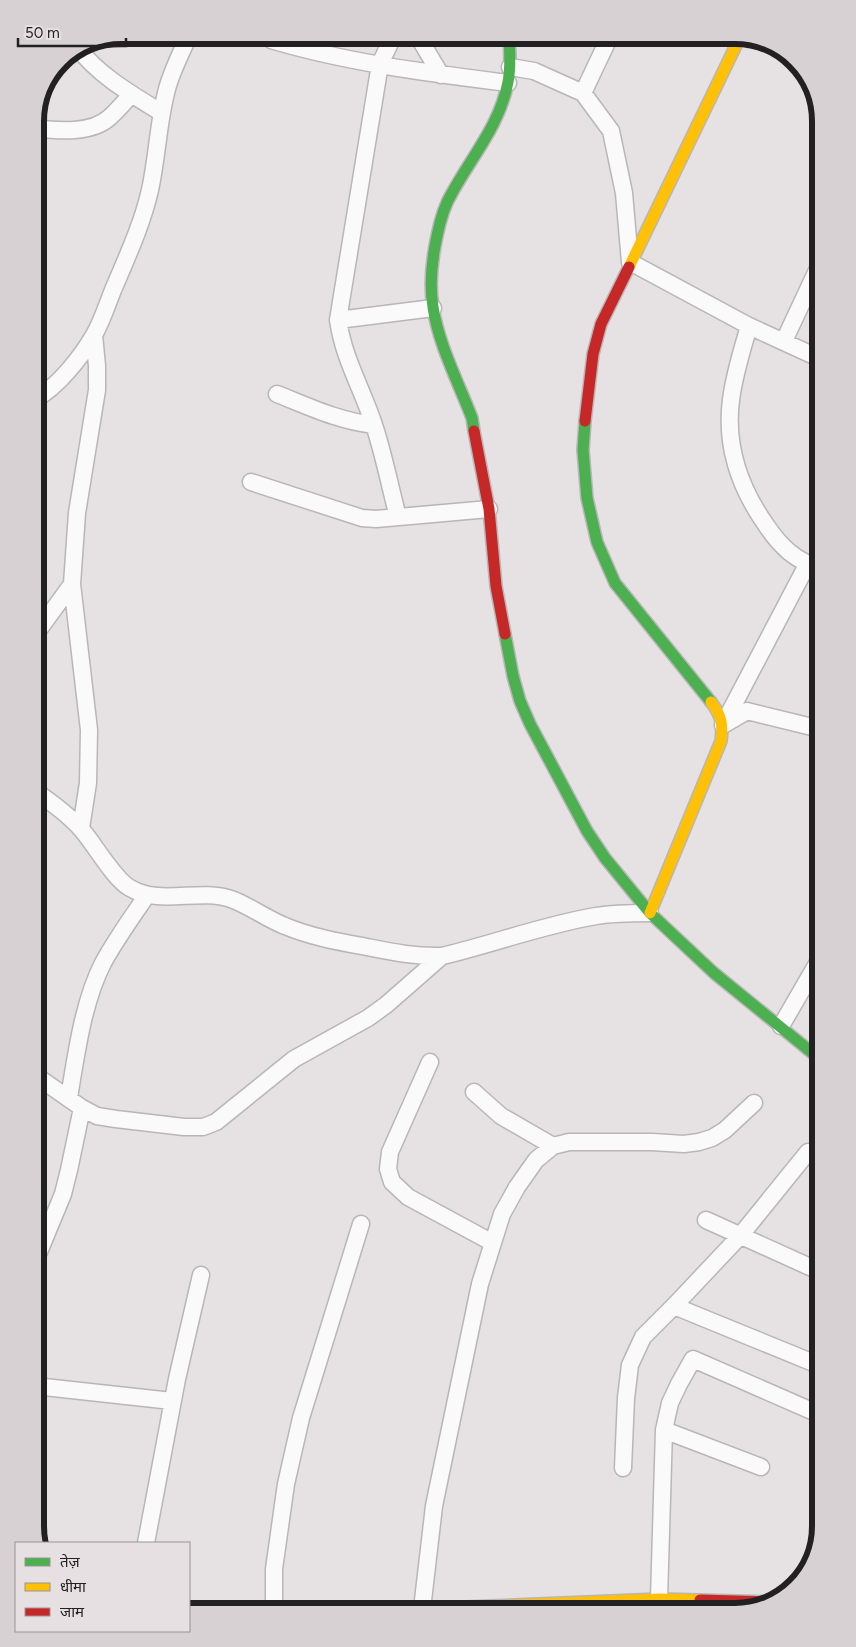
<svg xmlns="http://www.w3.org/2000/svg" width="856" height="1647" font-family="Figtree,'Noto Sans Devanagari',sans-serif">
<style>
.lines{fill:none;stroke-linecap:round;stroke-linejoin:round}
.street-casing{stroke:#b9b6b7;stroke-width:19}
.fast-casing{stroke:#b9b6b7;stroke-width:14}
.slow-casing{stroke:#b9b6b7;stroke-width:14}
.jam-casing{stroke:#b9b6b7;stroke-width:14}
.street{stroke:#fbfafb;stroke-width:16}
.fast{stroke:#4caf50;stroke-width:11}
.slow{stroke:#ffc107;stroke-width:11}
.jam{stroke:#c62828;stroke-width:11}
.rim{fill:none;stroke:#222021;stroke-width:6}
</style>
<rect width="100%" height="100%" fill="#e6e1e3"/>
<g class="lines">
<defs>
<path id="street" d="M419,38L441,75
M392,39L380,64L338,320C344,360 362,388 374,425C384,455 390,487 398,517
M271,40C348,63 429,73 508,83
M78,48C99,76 133,95 162,113
M510,67L534,71L583,93L611,131L624,193L630,262L749,326L821,359
M583,93L610,36
M35,128C58,131 92,134 110,117C118,110 125,101 132,94
M338,320L433,308
M749,326C742,350 734,375 731,400C725,446 740,488 766,525C780,546 796,562 821,568
M784,341L821,262
M277,394C310,407 339,421 374,425
M35,399C57,388 82,356 94,335C102,321 107,305 113,290C127,257 142,225 150,190C157,158 158,125 166,93C170,75 179,57 187,40
M251,482L362,518L376,519L489,509
M35,635L72,584
M723,725L807,565
M723,725L747,711L812,727H821
M35,791C51,802 69,815 82,830C95,845 114,879 130,888C161,906 198,888 231,899C250,906 267,919 285,926C311,937 340,942 367,947C392,952 416,957 442,956C493,944 543,925 596,916C614,913 632,913 650,913
M81,828L88,783L89,730L72,584L77,513L97,390V366L94,335
M781,1026L821,957
M430,1062L390,1152L388,1169L392,1182L408,1197L493,1243
M35,1075L82,1108L97,1116L116,1119L184,1127H203L216,1122L294,1059L368,1018L386,1005L442,956
M474,1092L501,1116L553,1146
M69,1098C76,1055 83,1002 103,963C116,939 132,917 147,895
M706,1220L821,1272
M39,1252L63,1194L69,1170L82,1108
M674,1306L821,1366
M35,1386L172,1401
M664,1430L761,1467
M623,1468L626,1398L630,1365L643,1337L674,1306L740,1236L808,1152
M146,1543L177,1379L201,1275
M659,1599L664,1430L670,1403L679,1384L693,1359L821,1415
M422,1609L434,1506L480,1284L502,1214L517,1187L536,1160L553,1146L569,1142H652L684,1144L699,1142L712,1138L725,1130L754,1103
M274,1610V1569L286,1484L301,1418L361,1224"/>
<path id="fast" d="M585,421L583,450L587,498L597,542L615,583L711,702
M474,431L472,418C459,384 438,343 433,307C429,283 432,259 437,236C440,221 444,206 452,193C472,156 500,125 508,82C511,67 510,52 509,37
M505,634L513,676L520,701L530,724L587,831L605,858L650,913L714,973L821,1060"/>
<path id="slow" d="M629,267L741,35
M650,913L721,741C723,725 722,716 711,702
M416,1609L659,1599L700,1600"/>
<path id="jam" d="M585,421L593,354L601,324L629,267
M474,431L489,509L496,586L505,634
M700,1600L773,1602"/>
</defs>
<use href="#street" class="street-casing"/>
<use href="#fast" class="fast-casing"/>
<use href="#slow" class="slow-casing"/>
<use href="#jam" class="jam-casing"/>
<use href="#street" class="street"/>
<use href="#fast" class="fast"/>
<use href="#slow" class="slow"/>
<use href="#jam" class="jam"/>
</g>
<path d="M0 0H856V1647H0ZM121 44H735A77 77 0 0 1 812 121V1526A77 77 0 0 1 735 1603H121A77 77 0 0 1 44 1526V121A77 77 0 0 1 121 44Z" fill="#d7d1d3" fill-rule="evenodd"/>
<path class="rim" d="M121 44H735A77 77 0 0 1 812 121V1526A77 77 0 0 1 735 1603H121A77 77 0 0 1 44 1526V121A77 77 0 0 1 121 44Z"/>
<rect x="15" y="1542" width="175" height="90" fill="#e7e0e2" stroke="#989395"/>
<rect x="25" y="1558" width="25" height="8" fill="#4caf50" stroke="#989395"/>
<text x="60" y="1567" font-size="15" fill="#222021">तेज़</text>
<rect x="25" y="1583" width="25" height="8" fill="#ffc107" stroke="#989395"/>
<text x="60" y="1592" font-size="15" fill="#222021">धीमा</text>
<rect x="25" y="1608" width="25" height="8" fill="#c62828" stroke="#989395"/>
<text x="60" y="1617" font-size="15" fill="#222021">जाम</text>
<path d="M18 38v8h108v-8" fill="none" stroke="#222021" stroke-width="2.5"/>
<text x="25" y="38" font-size="15" fill="#222021" stroke="#e7e0e2" stroke-width="4" paint-order="stroke">50 m</text>
</svg>
